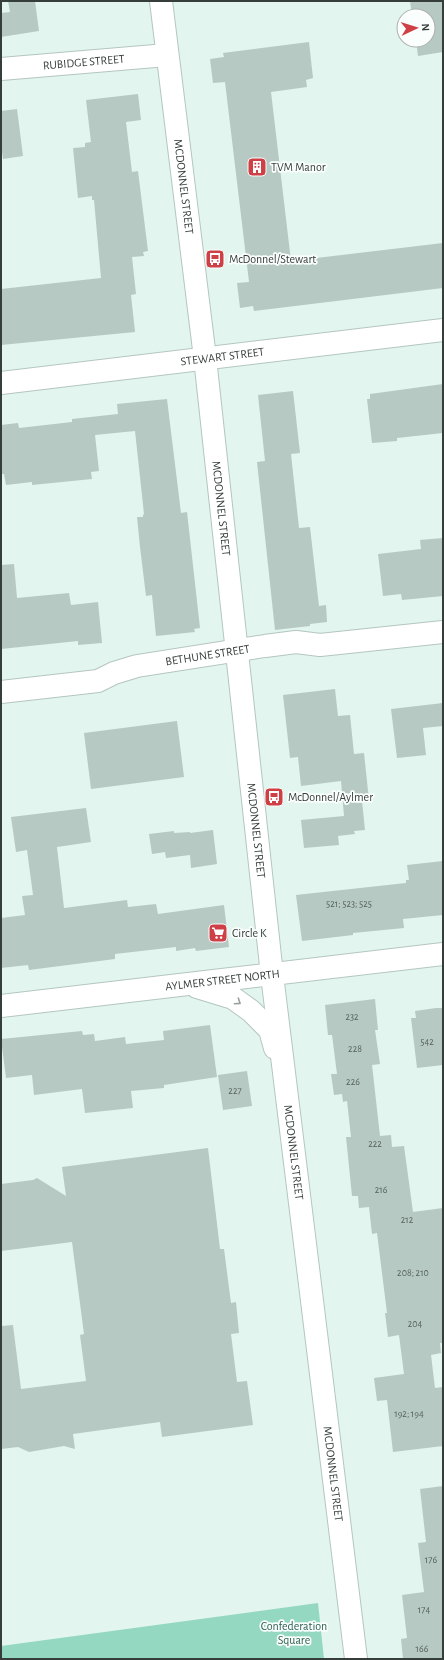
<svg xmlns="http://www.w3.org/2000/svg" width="444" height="1660" font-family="'Alegreya Sans',sans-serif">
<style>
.green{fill:#94d8c2}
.building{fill:#b7c9c3}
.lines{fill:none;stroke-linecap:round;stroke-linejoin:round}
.street-casing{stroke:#b4c6bf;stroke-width:24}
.secondary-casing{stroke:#b4c6bf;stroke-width:24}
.street{stroke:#fff;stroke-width:22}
.secondary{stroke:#fff;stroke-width:22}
.oneway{stroke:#9a9e9d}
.labels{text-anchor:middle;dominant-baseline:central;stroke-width:3.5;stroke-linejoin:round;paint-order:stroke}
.number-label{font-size:10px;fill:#56615d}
.street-label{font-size:12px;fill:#363e3b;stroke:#fafefd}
.poi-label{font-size:12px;fill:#363e3b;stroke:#fafefd;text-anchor:start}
.park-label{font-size:12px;fill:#2e6051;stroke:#fafefd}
</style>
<rect width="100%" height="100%" fill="#e2f5ee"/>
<path class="green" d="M318,1603L324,1659H1V1646Z"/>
<path class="building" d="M8,1H35L39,31L1,37V13L10,12Z
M410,1H443V52L418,56L416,40H428V16H412Z
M309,42L313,78L306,80L307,87L271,92L291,261L443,243V288L254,311L253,306L240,308L237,283L249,282L225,82L213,83L210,59L224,57L223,53Z
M138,94L141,120L126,122L132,172L138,171L148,251L143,252L144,256L132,257L136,294L131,295L135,332L1,345V289L101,278L94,200H92V196L78,198L73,148L85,147V143L91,142L86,100Z
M17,109L23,156L3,159L1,143V111Z
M443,384V433L397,438V441L372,443L367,399H370V394Z
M293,391L300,453L291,454L299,528L310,527L319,606L326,605L327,622L310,624V626L275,630L257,462L265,461L258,395Z
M167,399L181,513L187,512L200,628L194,629L195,632L156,636L152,595L146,596L140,547L137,517H143V515L144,514L135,431L95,435L99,471L91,472L92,479L32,485V482L6,485L4,474H1V425L18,423L19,428L72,422V419L118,414L117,404Z
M443,538V596L402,600L401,594L383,596L378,554L421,549L420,540Z
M14,564L17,598L69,593L71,605L98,602L102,643L78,645V641L1,649V565Z
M335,689L338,716L350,715L354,754L364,753L369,800L362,801L365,830L354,831L355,834L338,836L339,845L304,848L301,820L344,816L341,781L301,786L298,757L290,758L283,695Z
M443,703V726L423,728L426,755L397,758L391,709Z
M177,721L184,777L91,789L84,733Z
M86,808L91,842L57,847L64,908L127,900L128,907L156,904L158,914L224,905L229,947L196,951L195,948L176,951V947L115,954V959L29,970L28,965L1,968V918L25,915L22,896L33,895L27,850L16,852L11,817Z
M213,830L217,864L191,868L190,855L166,858L165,852L152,854L149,834L174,831V833L190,832V833Z
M443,861V915L403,919L404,928L353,933V935L302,941L296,895L406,883V880H409L407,865Z
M375,999L378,1030H375L380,1064L372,1065L380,1136L391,1135L392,1147L404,1146L413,1212L443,1208V1343H440L441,1353L431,1355L435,1388L443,1387V1446L393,1452L387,1400L377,1401L374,1378L404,1374L399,1335L388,1337L385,1313H387L377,1233L372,1234L369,1207L359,1208L358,1196H352L346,1137H351L347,1101L343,1102L342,1094L334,1095L331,1074H337L332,1035H328L325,1005Z
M436,1008H443V1065L417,1068L411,1018H416L415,1011Z
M210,1025L217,1077L164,1085V1088L131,1091L133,1108L85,1113L82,1089L34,1095L32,1075L6,1078L1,1039L82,1031L83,1035L94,1034L95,1041L125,1037L126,1044L164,1040L163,1031Z
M247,1071L252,1106L223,1110L218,1075Z
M208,1148L220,1249H224L231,1303L236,1302L239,1333L231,1334L237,1382L247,1381L253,1425L162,1437L160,1422L73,1434L75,1449L64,1446L29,1452L18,1447L1,1449V1326L13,1325L21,1389L86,1381L80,1335L84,1334L72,1242L1,1251V1184L33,1180L37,1178L66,1196L62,1167Z
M443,1486V1659H403L401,1639L407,1638L402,1595L424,1592L418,1543L426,1542L420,1489Z"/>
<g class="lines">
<defs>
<g id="street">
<path id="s1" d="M1,69L167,55"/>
<path id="s2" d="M1,383L443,330"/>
<path id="s3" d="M1,692L98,681L114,673L137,666L265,646L296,642L320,645L443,632"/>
</g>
<g id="secondary">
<path id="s4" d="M161,1L205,358L272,975L356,1659"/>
<path d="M197,987L233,998L251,1011L270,1030L275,1048"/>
<path id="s5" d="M1,1006C148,988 296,972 443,954"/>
</g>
</defs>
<use href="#street" class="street-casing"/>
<use href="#secondary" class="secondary-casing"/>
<use href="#street" class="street"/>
<use href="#secondary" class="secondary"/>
</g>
<defs><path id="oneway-chevron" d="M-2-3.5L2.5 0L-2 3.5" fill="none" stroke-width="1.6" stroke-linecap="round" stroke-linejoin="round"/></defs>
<use class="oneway" href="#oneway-chevron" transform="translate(238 1002) rotate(34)"/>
<defs>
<symbol id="building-square" viewBox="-11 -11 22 22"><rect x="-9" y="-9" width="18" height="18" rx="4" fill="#cf3f46" stroke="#fafefd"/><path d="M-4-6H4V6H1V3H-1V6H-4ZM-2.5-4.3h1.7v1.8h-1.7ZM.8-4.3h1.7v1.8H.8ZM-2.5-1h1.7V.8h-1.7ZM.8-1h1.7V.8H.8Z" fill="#fff"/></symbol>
<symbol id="bus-square" viewBox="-11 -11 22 22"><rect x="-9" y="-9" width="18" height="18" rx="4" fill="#cf3f46" stroke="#fafefd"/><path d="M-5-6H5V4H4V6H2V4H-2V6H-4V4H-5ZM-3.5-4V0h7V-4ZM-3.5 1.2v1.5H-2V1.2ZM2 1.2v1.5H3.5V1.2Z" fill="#fff"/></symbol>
<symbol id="supermarket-square" viewBox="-11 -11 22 22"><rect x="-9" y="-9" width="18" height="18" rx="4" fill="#cf3f46" stroke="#fafefd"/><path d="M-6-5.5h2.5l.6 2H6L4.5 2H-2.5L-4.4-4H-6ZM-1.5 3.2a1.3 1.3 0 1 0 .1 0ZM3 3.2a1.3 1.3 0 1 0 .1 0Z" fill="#fff"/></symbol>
</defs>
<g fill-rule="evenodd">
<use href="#building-square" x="246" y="156" width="22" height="22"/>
<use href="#bus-square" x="204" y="248" width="22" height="22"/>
<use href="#bus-square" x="263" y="786" width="22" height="22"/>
<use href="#supermarket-square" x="207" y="922" width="22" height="22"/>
</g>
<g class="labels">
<g class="number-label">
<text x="349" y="904">521; 523; 525</text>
<text x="352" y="1017">232</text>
<text x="427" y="1042">542</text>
<text x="355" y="1049">228</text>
<text x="353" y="1082">226</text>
<text x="235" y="1091">227</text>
<text x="375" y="1144">222</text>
<text x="381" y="1190">216</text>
<text x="407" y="1220">212</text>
<text x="413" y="1273">208; 210</text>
<text x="415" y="1324">204</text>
<text x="409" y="1414">192; 194</text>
<text x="431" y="1560">176</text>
<text x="424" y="1610">174</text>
<text x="422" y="1649">166</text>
</g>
<g class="street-label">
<text stroke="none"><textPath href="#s1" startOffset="83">RUBIDGE STREET</textPath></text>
<text stroke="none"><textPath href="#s4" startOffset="187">MCDONNEL STREET</textPath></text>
<text stroke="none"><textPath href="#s2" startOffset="223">STEWART STREET</textPath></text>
<text stroke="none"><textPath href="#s4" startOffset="511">MCDONNEL STREET</textPath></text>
<text stroke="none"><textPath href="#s3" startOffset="211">BETHUNE STREET</textPath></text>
<text stroke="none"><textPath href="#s4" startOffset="835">MCDONNEL STREET</textPath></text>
<text stroke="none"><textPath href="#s5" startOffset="223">AYLMER STREET NORTH</textPath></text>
<text stroke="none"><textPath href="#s4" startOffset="1159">MCDONNEL STREET</textPath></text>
<text stroke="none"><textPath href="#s4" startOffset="1483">MCDONNEL STREET</textPath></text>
</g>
<g class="poi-label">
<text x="271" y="167">TVM Manor</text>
<text x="229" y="259">McDonnel/Stewart</text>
<text x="288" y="797">McDonnel/Aylmer</text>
<text x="232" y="933">Circle K</text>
</g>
<g class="park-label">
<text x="294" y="1626">Confederation<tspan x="294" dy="14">Square</tspan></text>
</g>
</g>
<rect width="444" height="1660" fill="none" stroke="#363e3b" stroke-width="4"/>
<g transform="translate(416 28) rotate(86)"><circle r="19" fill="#fafefd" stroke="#acb1af"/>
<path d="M0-3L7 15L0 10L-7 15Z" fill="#cf3f46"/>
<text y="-6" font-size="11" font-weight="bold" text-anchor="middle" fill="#363e3b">N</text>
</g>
</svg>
